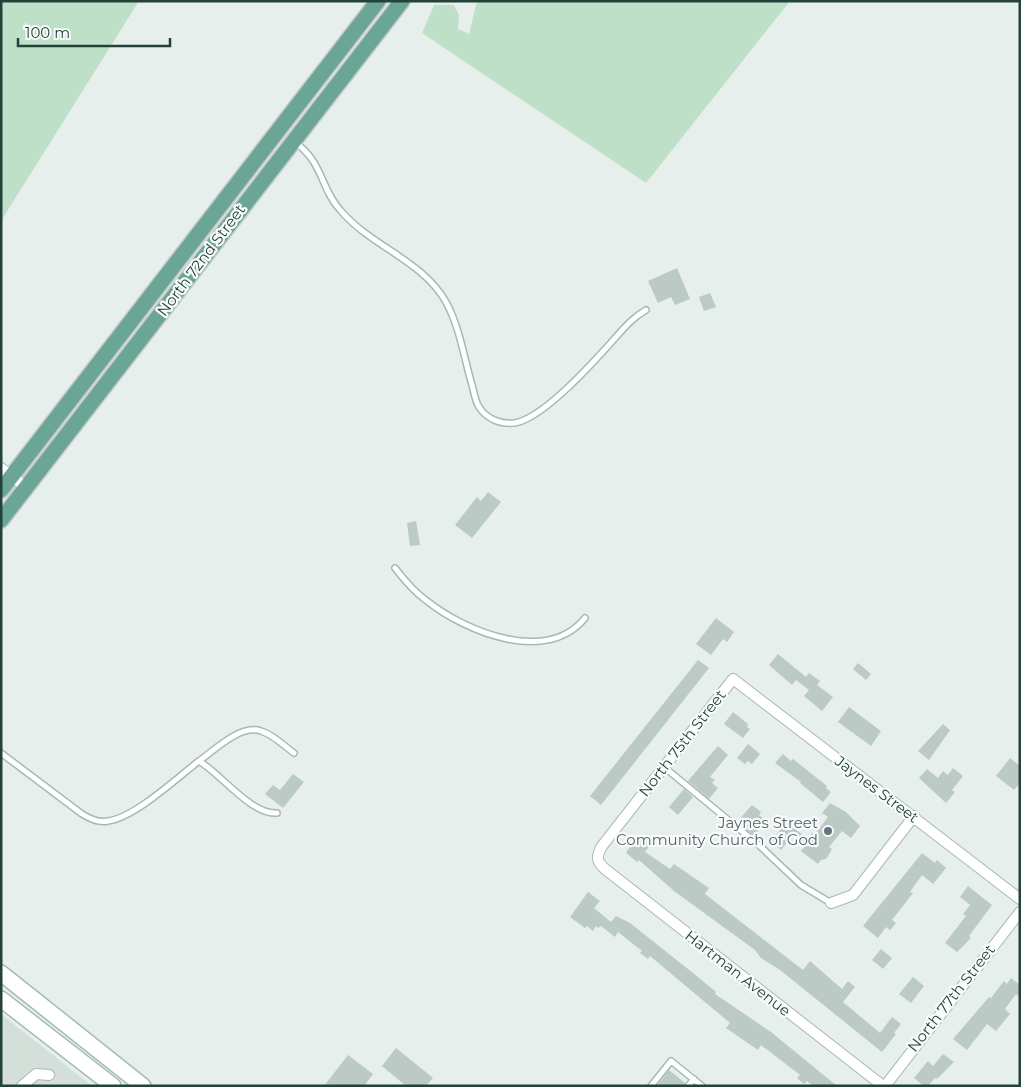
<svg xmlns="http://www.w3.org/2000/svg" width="1021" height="1087" font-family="Montserrat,sans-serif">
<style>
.built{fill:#d4dfda}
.green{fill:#bfe0c8}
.building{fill:#bbcac4}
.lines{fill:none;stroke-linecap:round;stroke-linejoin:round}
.lane-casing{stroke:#a8b8b2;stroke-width:8}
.street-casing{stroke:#a8b8b2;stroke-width:12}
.secondary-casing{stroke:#a4bbb3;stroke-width:18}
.primary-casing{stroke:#c2cac8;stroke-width:18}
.lane{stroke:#fff;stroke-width:5}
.street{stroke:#fff;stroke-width:10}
.secondary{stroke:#fff;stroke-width:15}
.primary{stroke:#6aa596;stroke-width:15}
.worship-dot{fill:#6b7280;stroke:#f7fbf9;stroke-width:2}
.labels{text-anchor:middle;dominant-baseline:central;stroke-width:4.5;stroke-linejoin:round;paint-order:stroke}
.street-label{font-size:15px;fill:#24423a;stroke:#f7fbf9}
.worship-label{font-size:15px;fill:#5b616d;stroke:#f7fbf9;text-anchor:end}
</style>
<rect width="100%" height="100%" fill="#e6efeb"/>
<path class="built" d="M1,1014L92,1086H1Z"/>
<path class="green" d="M1,1H139L1,221Z
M477,1H790L646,183L422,33L434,5H454L459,15L458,29L469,34Z"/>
<path class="building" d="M677,268L690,299L675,305L671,297L658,303L648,281Z
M710,293L716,307L704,311L699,297Z
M488,492L501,502L472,538L455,525L477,497L481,501Z
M416,521L420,545L410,546L407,523Z
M716,618L734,632L727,642L723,639L711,655L696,644Z
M778,654L806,677L809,673L820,681L817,685L833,697L822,711L804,696L809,690L796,680L792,685L769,665Z
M698,660L709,668L601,805L590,796Z
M858,663L871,674L866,680L853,669Z
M849,707L881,731L871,746L838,722Z
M733,712L748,724L747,727L750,729L743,738L724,724Z
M943,724L950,730L929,760L918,751Z
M748,744L760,754L752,764L748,761L745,764L737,758Z
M718,746L728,755L710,777L715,780L712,783L718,788L709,799L688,781Z
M783,754L791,761L793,759L827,786L826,788L831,792L823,802L800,783L801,782L775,763Z
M1010,758L1020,766V783L1014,790L996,776Z
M953,768L963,776L952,790L955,792L946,803L919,778L927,769L938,778L943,771L948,775Z
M293,774L304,782L283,808L265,794L273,785L280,790Z
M684,789L693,797L678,815L669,807Z
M830,803L846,812L860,826L851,838L842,831L829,847L832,849L826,859L821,860L818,864L801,851L806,845L792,836L781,850L771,842L786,822L808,839L813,832L815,834L828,817L822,813Z
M752,805L761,812L759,815L766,821L754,836L737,822Z
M640,836L651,844L645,852L670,869L674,864L709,888L705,894L803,970L810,961L842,989L848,981L855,987L843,1002L880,1033L892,1017L901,1024L894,1033L896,1034L882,1052L780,970L761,958L755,950L674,891L639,860L637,862L626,853L636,837L638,839Z
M922,853L935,863L937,860L946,868L933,884L922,875L910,892L913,893L892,920L896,923L890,930L886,927L878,938L863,926Z
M968,886L992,905L969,936L971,938L957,952L945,943L966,916L963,914L970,905L960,897Z
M588,892L600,901L594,908L611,922L616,916L630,923L693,973L716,992L715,994L771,1032L837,1086H813L807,1081L804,1084L797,1078L800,1075L761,1045L758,1050L726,1028L730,1023L650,956L648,959L640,953L642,951L618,932L615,937L601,926L598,928L596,926L593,931L587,926L585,928L570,917Z
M881,949L892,958L883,969L872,960Z
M913,977L924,986L911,1003L899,994Z
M1011,978L1020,985V997L1016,994L1005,1009L1010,1014L996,1031L987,1024L967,1050L953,1039L989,997L991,998L1004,981L1007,984Z
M396,1048L433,1078L426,1086H406L382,1066Z
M943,1054L954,1062L937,1079L935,1078L928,1086H924L914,1078L928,1061L933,1066Z
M348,1055L373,1074L364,1086H324Z
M669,1070L685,1083L684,1086H657Z"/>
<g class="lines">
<defs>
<path id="lane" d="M296,143C324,164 320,188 341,211C372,247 422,260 446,302C460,328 464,358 472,385C474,392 475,401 479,407C487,420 504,426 519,422C547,413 588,368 608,346C620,333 630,319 646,310
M395,568C405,581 414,592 427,601C466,632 547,665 585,618
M1,753L82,814C90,819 99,823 108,821C134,818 177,778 199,761
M664,767L761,847L801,885L831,903
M277,813C251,815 220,773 199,761C215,750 240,724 261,731C274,735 284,746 294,753
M651,1086L671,1061L702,1086
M688,1086L694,1079"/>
<path id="street" d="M1,468L27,488
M831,903L853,895L914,816
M22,1086L36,1074L49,1075
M883,1086L605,869C596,861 596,857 602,846L733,679L1020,899
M885,1086L1020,912"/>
<path id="secondary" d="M1,973L143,1086
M1,999L113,1086"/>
<path id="primary" d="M1,490L378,1
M1,520L402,1"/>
</defs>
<use href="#lane" class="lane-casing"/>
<use href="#street" class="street-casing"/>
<use href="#secondary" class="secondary-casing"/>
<use href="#primary" class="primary-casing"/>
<use href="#lane" class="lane"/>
<use href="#street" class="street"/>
<use href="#secondary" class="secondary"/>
<use href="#primary" class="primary"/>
</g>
<circle class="worship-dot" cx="828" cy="831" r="5"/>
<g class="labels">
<g class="street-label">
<text transform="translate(201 260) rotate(-53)">North 72nd Street</text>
<text transform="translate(682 743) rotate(-52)">North 75th Street</text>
<text transform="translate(877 789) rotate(37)">Jaynes Street</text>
<text transform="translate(738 973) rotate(38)">Hartman Avenue</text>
<text transform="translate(951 998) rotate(-52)">North 77th Street</text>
</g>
<g class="worship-label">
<text x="818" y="822">Jaynes Street<tspan x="818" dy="17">Community Church of God</tspan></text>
</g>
</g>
<rect width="1021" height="1087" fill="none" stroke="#24423a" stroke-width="5"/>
<path d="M18 38v8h152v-8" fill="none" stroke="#24423a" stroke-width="2.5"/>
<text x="25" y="38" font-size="15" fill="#24423a" stroke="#f7fbf9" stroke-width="4" paint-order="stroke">100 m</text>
</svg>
